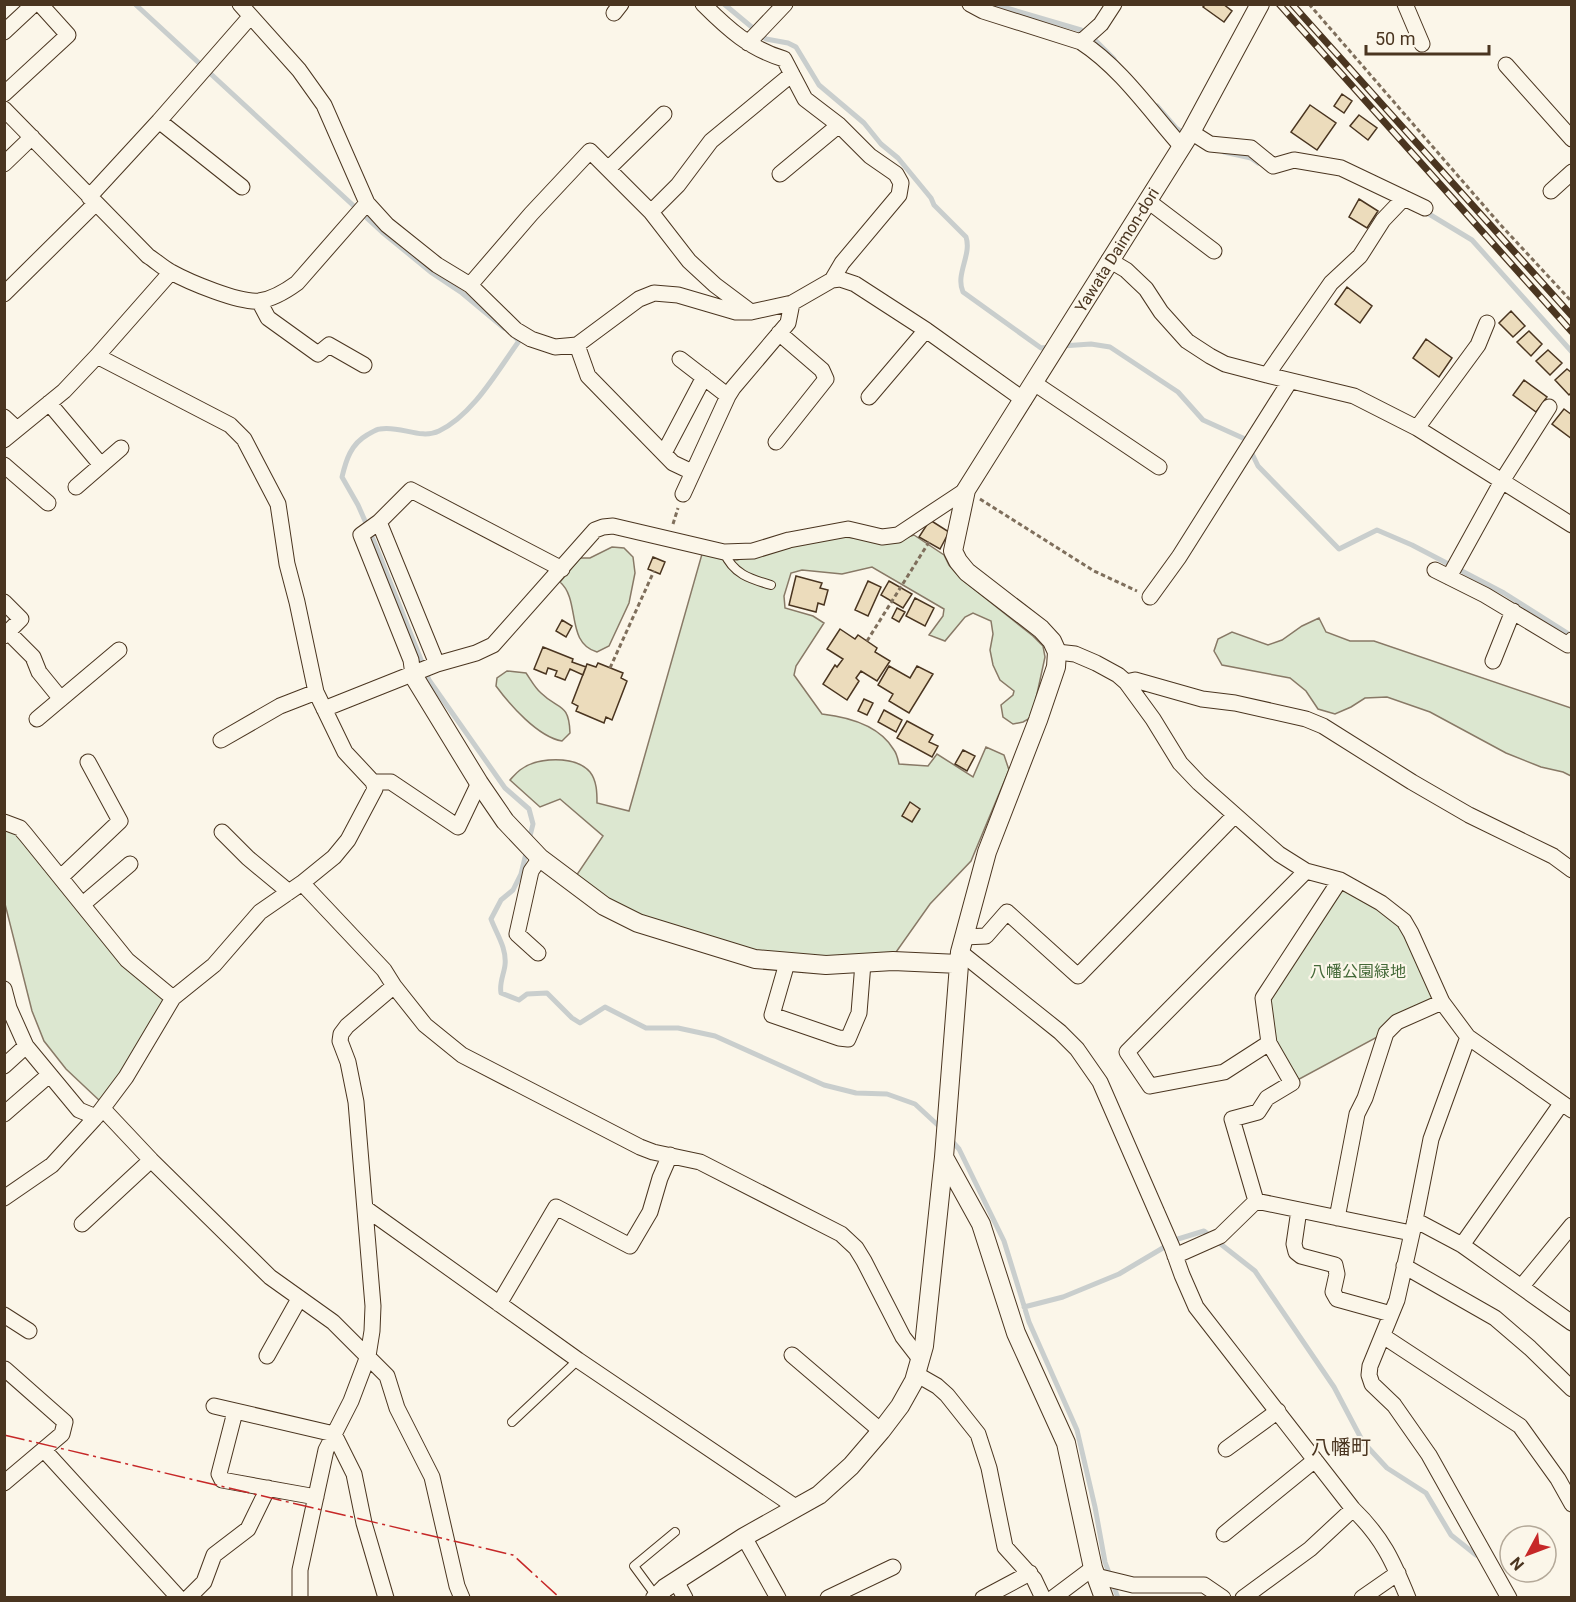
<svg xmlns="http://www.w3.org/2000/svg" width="1576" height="1602" font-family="Roboto,'Noto Sans JP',sans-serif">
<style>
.green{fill:#dce7d0;stroke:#887966;stroke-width:1.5}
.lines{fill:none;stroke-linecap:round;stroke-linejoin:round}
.stream{stroke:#c9cecd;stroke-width:5}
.building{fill:#ecdcbc;stroke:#4a3520;stroke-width:1.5}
.service-casing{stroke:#4a3520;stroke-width:10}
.minor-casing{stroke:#4a3520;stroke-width:17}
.tertiary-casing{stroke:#4a3520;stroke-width:20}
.path{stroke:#7f6f5c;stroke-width:3;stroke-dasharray:4.5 3;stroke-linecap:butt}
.service{stroke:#fbf6e9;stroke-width:8}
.minor{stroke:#fbf6e9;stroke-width:15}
.tertiary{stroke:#fbf6e9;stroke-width:18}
.rail-casing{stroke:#4a3520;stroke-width:7}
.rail{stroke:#fbf6e9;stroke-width:4.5;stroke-dasharray:14;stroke-linecap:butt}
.power{stroke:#c62828;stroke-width:1.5;stroke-dasharray:21 4.5 3 4.5;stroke-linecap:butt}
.labels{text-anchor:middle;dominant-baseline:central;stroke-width:4.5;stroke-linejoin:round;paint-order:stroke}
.street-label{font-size:16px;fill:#4a3520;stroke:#fbf6e9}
.park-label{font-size:16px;fill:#436837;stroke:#fbf6e9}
.quarter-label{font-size:20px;fill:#4a3520;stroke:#fbf6e9}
</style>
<rect width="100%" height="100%" fill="#fbf6e9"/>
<path class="green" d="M914,535L944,555L949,565L960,578L1033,636L1043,646L1045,657L1032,717L1023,722L1013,724L1003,717L1001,705L1013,695L1014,691L1000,680L993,665L990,650L993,634L991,621L973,613L965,617L945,641L929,635L943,616L944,609L872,567L842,574L802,570L791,573L784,596L785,608L813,616L824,623L796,666L794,675L822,714C848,717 880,726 894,750C897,754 898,760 899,764L928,766L937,754L973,777L986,747L1004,755L1009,770L971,861L930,904L894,955L824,958L757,952L641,916L606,898L576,876L603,836L560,799L540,807L510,780C513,777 516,773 520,770C537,757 575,755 590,772C597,781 597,793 597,803L629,811L702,554L737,560L791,546L841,537L898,540Z
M612,547L624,548L633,557L635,573L629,603L609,646L597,652C565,643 581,600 560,582L580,558H590Z
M1319,618L1326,632L1350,641H1374L1571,708V776L1563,772L1541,767L1506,753L1430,712L1387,697L1365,698L1351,707L1335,714L1318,709L1306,691L1290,678L1222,665L1214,651L1218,639L1232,632L1268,645L1282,640L1302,626Z
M507,671L526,673C531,680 535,688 541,693C558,710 569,702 570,733L562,741C538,737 510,705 496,686L497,678Z
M5,824L8,825L165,1000L121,1077L101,1102L66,1069L44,1041L32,1011L5,904Z
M1340,880L1392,911L1442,1002L1292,1083L1269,1043L1263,998Z"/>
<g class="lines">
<path class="stream" d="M135,4L382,232L432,273L462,293L504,328
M724,4L766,39L788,43L796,47L819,85L864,123L881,144L898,158L931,198L934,205L966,237C972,255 955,274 963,292L1041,348L1050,347
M993,4L1081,30
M1093,38L1114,59
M1157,106L1176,128L1187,135
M1224,152L1251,158L1258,163
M1424,211L1472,240L1572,352
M514,336L519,341C498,370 473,415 439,431C420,440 400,425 380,429C376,429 371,433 367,435C351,444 346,460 342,477L358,505L373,539L429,680L505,788L529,809L533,824L529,840
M1062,346L1091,344L1110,347L1178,392L1203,420L1245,439L1258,466L1339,549L1377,530L1412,545L1504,593L1572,636
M527,849L521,874L513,890L501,900L491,919C496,933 507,948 505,965C504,974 499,983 501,993L519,1000L527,994L547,993L572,1018L580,1023L605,1007L646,1028H678L715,1036L824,1085L856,1093L887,1094L915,1104L941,1128
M951,1140L959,1149L1004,1241L1029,1322L1077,1430L1095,1507L1105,1562L1118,1598
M1024,1307L1063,1297L1119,1274L1178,1239L1204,1231L1255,1271L1334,1387L1363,1442L1387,1468L1426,1493L1451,1535L1476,1555"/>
</g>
<path class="building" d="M1206,4H1223L1232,11L1224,22L1203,7Z
M1342,94L1352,101L1344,113L1334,106Z
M1310,105L1336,123L1317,150L1291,132Z
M1359,115L1377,128L1368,140L1350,126Z
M1359,199L1378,211L1367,228L1349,217Z
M1347,287L1372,306L1360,323L1335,304Z
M1511,311L1525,326L1513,337L1499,323Z
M1529,331L1542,344L1531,356L1517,342Z
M1426,339L1452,358L1439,377L1413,358Z
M1548,350L1562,363L1550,375L1536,361Z
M1567,369L1572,373V392L1569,395L1555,380Z
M1524,380L1547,397L1536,412L1513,395Z
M1564,409L1572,415V439L1552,424Z
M930,520L949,532L940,549L919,537Z
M653,557L665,562L660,574L648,569Z
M796,576L822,583L820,588L828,590L824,605L818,603L816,612L789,605Z
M868,581L881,587L868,616L855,610Z
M889,581L912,594L903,608L881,595Z
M915,598L934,608L925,626L906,616Z
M897,608L905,612L899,622L892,618Z
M562,620L572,626L566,637L556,631Z
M840,629L855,639L858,635L877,648L875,652L890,661L877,681L861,671L856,678L859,681L847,700L823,684L835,665L837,667L843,659L827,649Z
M543,647L573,659L572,662L586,667L583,675L570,669L565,680L555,676L557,671L548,668L546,674L534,669Z
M598,663L623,673L621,678L627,681L612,720L606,717L604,723L576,711L578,706L572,703L587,664L596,667Z
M889,666L910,678L917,666L933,674L909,713L889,701L893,694L878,685Z
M864,699L873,703L867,715L858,711Z
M884,710L902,720L896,732L878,722Z
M907,721L933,735L929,742L938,746L932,757L897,738Z
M963,750L975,756L967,771L955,764Z
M910,802L920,809L912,822L902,816Z"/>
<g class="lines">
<defs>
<path id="service" d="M724,552C733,574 750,579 771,585
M512,1422L578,1360
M656,1596L634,1566L675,1532"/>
<path id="minor" d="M240,4L299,70L324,105L367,203L387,225L437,265L470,285L516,330L531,339L555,347L577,345L639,299L654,293L678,295L736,312H751L792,303L832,280L840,279L855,284L926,330L1024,400
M703,4C728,29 750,49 784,59L805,99L839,125L870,156L896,174L901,183L899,195L842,263L832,280
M970,4L983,11L1081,42C1121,68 1150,111 1182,147
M1405,4L1422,44
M614,13L621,4
M4,32L34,4
M1081,42L1101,24L1114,4
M748,43L785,4
M1506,65L1572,139
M4,94L68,35L40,4
M4,109L148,256C156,261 163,268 171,272C189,282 239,303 259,301C273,299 286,291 297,283L367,203
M159,121L242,187
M1191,132L1210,144L1251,148L1273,166L1294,160L1341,168L1425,208
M4,164L32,137
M609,168L664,114
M780,174L839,125
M1551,191L1572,172
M89,197L159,121L250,17
M1148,201L1214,251
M651,212L678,185L711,141L792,74
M1109,260L1126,270L1146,289L1161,312L1187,341L1210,356L1225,364L1267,375L1354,396L1417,428L1572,525
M470,285L531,214L590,151L651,212L689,261L715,285L751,312
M4,294L95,204
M259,301L268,318L318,354L329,345L364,365
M577,345L588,376L673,463L692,472
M97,356L171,272
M680,359L728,396
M1267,375L1331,283L1360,256L1383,220L1404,198
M1034,383L1159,467
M869,397L926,330
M49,403L101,465
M4,417L17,429
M1417,428L1478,345L1487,323
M4,440L64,391L97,356L230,425L244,439L278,504L287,564L297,602L316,692L345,752L373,782L375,789L348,840L334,857L302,883L260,912L214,965L173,998L126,1077L96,1117L52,1165L4,1198
M776,442L826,379L822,370L779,333
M664,453L704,377
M4,465L48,503
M76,487L121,448
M683,494L728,396L733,388L788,323L792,303
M379,522L437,664
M1435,570L1485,595L1568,645L1572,640
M1449,577L1502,481L1549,407
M1150,597L1179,557L1290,381
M4,602L21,619L4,636
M8,632L33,657L39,672L61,699
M1057,652L1075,654L1096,663L1118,675L1126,682L1153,719L1180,763L1199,783L1279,854L1306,871L1340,880L1381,903L1404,921L1411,933L1442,1002L1468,1037L1572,1110
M1493,661L1513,611
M413,675L411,660L361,535L379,522L411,490L562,569
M1126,682L1135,680L1202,699L1235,703L1306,719L1323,726L1412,782L1469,815L1553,856L1572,870
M324,709L437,664L476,653L493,645L595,530L603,527L613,526L724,552L753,551L789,540L848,529L882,537L898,535L966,490
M37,719L119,650
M221,740L280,706L316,692
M373,782H391L458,827L479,783
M4,822L20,828L26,835L127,960L173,998
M222,832L248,858L289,892
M61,877L120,821L88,762
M302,883L384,970L394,986L425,1025L462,1055L640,1147L653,1152L700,1162L841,1234L856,1248L864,1261L903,1337L920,1359
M83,904L130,864
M964,937L986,936L1007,912L1078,976L1235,815
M960,952L1060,1032L1077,1049L1100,1082L1172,1247L1182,1275L1196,1307L1353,1509C1382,1537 1393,1561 1408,1598
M538,953L517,934L531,871L540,858
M787,963L772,1015L839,1038L848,1039L859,1013L863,963
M4,989L9,1008L26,1046L79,1110L96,1117
M1468,1037L1431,1139L1415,1220L1397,1300L1370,1366L1369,1375L1372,1384L1394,1405L1429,1455L1509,1598
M1269,1043L1224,1072L1150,1086L1127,1052L1306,871
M4,1066L26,1046
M103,1109L151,1160L270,1277L333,1322L387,1376L397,1408L432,1477L457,1586L462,1598
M4,1114L49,1075
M1256,1201L1232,1119L1258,1112L1267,1098L1292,1083L1269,1043L1263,998L1340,880
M365,1208L578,1360L797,1508
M1299,1210L1294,1244L1296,1252L1301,1256L1335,1265L1337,1274L1333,1292L1337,1299L1391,1314
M1337,1218L1357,1114L1365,1098L1386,1033L1397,1022L1442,1002
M1415,1220L1462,1245L1572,1323
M82,1224L151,1160
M1462,1245L1561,1104
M1175,1256L1220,1236L1256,1201L1411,1233
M1404,1266L1495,1318L1530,1348L1572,1389
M1522,1286L1572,1225
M499,1304L556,1207L630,1246L650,1212L660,1178L670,1155
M4,1315L29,1331
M1383,1336L1520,1426L1558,1479L1572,1504
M792,1355L881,1431
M267,1356L299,1299
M916,1374L937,1386L947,1395L978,1434L989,1468L1005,1547L1034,1579L1043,1598
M214,1406L334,1434L354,1474L364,1523L386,1598
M235,1412L219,1474L222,1480L316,1497
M1226,1449L1278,1411
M44,1450L179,1598
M4,1483L62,1434L65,1422L5,1369
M1224,1534L1315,1460
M744,1537L778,1598
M1096,1576L1133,1585H1204L1223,1598
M676,1581L685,1598
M188,1598L204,1582L214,1555L248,1529L268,1488
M300,1598V1570L326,1450L351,1401L368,1356L372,1331L373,1306L356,1102L348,1062L340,1041L341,1034L347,1026L394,986
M828,1598L893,1567
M983,1598L1030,1573
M1053,1598L1093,1568
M1243,1598L1310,1549L1353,1509
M1362,1598L1398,1573"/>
<path id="tertiary" d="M413,675L479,783L505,821L540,858L604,906L638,923L755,959L826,965L893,961L959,964
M944,1157L981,1224L1016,1333L1066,1443L1093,1568L1104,1598
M655,1598L665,1588L744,1537L819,1495L851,1466L881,1431L900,1406L914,1381L924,1346L944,1157L960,952L987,852L1038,720L1056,667L1057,652L1052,641L1041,629L967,572L958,561L953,551L966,490L1191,132L1260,4"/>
</defs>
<use href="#service" class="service-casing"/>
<use href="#minor" class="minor-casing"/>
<use href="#tertiary" class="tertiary-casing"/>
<path class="path" d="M1309,4L1498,222L1572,302
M980,499L1094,571L1137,591
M673,524L678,508
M867,641L929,542
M610,668L654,571"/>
<use href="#service" class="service"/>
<use href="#minor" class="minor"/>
<use href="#tertiary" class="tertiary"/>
<defs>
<path id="rail" d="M1279,4L1572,332
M1292,4L1572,316"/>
</defs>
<use href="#rail" class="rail-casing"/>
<use href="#rail" class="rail"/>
<path class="power" d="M4,1435L513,1555L560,1598"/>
</g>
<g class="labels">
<g class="street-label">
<text transform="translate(1117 250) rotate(-58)">Yawata Daimon-dori</text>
</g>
<g class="park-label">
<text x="1358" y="971">八幡公園緑地</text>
</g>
<g class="quarter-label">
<text x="1341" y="1447">八幡町</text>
</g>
</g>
<rect width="1576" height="1602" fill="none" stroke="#4a3520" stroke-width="12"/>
<g transform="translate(1528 1554) rotate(229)"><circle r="28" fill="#fbf6e9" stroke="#b4a999" stroke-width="1.5"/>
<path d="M0-4.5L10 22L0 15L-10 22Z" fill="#c62828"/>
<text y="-9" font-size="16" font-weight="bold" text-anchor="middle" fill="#4a3520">N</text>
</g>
<path d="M1366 45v9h123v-9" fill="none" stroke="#4a3520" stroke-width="3"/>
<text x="1375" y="45" font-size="18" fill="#4a3520" stroke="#fbf6e9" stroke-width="4.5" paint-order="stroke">50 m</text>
</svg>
